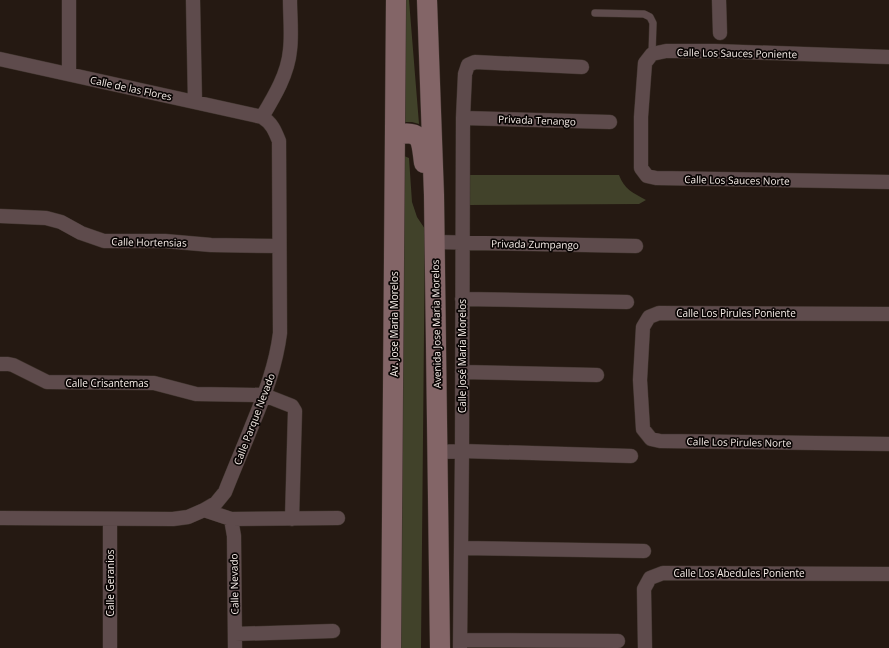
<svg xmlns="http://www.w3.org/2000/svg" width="889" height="648" font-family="'Open Sans',sans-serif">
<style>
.green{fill:#41422a}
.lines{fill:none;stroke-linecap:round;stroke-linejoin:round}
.lane-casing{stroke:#3e332c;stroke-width:8}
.street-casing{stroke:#3e332c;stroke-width:15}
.secondary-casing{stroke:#3e332c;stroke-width:21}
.lane{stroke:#5e4b4c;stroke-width:7}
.street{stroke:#5e4b4c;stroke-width:14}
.secondary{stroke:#836567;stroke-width:20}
.labels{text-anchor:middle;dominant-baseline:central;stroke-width:3.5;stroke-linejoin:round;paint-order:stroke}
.street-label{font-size:10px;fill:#f8efea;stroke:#0a0504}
</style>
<rect width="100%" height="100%" fill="#251912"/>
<path class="green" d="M406,0H409L419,124L412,122H405Z
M404,156L409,158L412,202L417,217L425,229L421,648H397Z
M469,175H619C624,189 633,193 646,200L639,204L468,205Z"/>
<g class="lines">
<defs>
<path id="lane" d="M595,13L644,14L650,17L653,23L652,54"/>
<path id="street" d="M193,0L195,102
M719,0L720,33
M889,57L715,51H666L652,54L645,63L641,117V168L647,176L656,178L889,182
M0,59L262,117C272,123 275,131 279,141L280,333C276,365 265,394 253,423C244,446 234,469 225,492L216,503L204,510L188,517L173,519L0,518
M69,74V0
M262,117C274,97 288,74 290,50C292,34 290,16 290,0
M463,118L610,122
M0,216L46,218L61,222L81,233L104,241H165L211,245L279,246
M435,242L636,246
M462,299L627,302
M889,314L659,313L649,317L643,327L640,380L643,429L651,439L660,441L889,444
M0,364H8L13,365L47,382L154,383L196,394L264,395L292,406L295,411L292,519
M462,372L597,375
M438,452L462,451L631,456
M204,510L231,519L338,518
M110,519V648
M231,519L234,536L235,648
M461,548L644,551
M235,634L333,631
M460,640L618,641
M460,648L462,451L463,118L465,74L468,65L475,62L582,67
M645,648L644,589L650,578L663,573L889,574"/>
<path id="secondary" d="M427,0L434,195L440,648
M395,135C423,129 421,141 424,163
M391,648L396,0"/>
</defs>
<use href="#lane" class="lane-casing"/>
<use href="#street" class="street-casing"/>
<use href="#secondary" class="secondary-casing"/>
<use href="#lane" class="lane"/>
<use href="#street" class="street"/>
<use href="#secondary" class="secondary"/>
</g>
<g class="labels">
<g class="street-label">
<text transform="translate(737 53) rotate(1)">Calle Los Sauces Poniente</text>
<text transform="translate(131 88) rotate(12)">Calle de las Flores</text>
<text transform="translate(537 120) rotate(2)">Privada Tenango</text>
<text transform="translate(737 180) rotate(1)">Calle Los Sauces Norte</text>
<text transform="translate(149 242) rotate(1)">Calle Hortensias</text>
<text transform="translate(535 244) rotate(1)">Privada Zumpango</text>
<text x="736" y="313">Calle Los Pirules Poniente</text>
<text transform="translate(394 324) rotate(-90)">Av. Jose Maria Morelos</text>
<text transform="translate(436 324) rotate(-91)">Avenida Jose Maria Morelos</text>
<text transform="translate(462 356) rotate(-90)">Calle José María Morelos</text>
<text x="107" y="383">Calle Crisantemas</text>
<text transform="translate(254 419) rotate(-69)">Calle Parque Nevado</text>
<text transform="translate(739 442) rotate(1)">Calle Los Pirules Norte</text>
<text x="739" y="573">Calle Los Abedules Poniente</text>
<text transform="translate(110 583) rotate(-90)">Calle Geranios</text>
<text transform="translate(234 584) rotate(-91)">Calle Nevado</text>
</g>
</g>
</svg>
